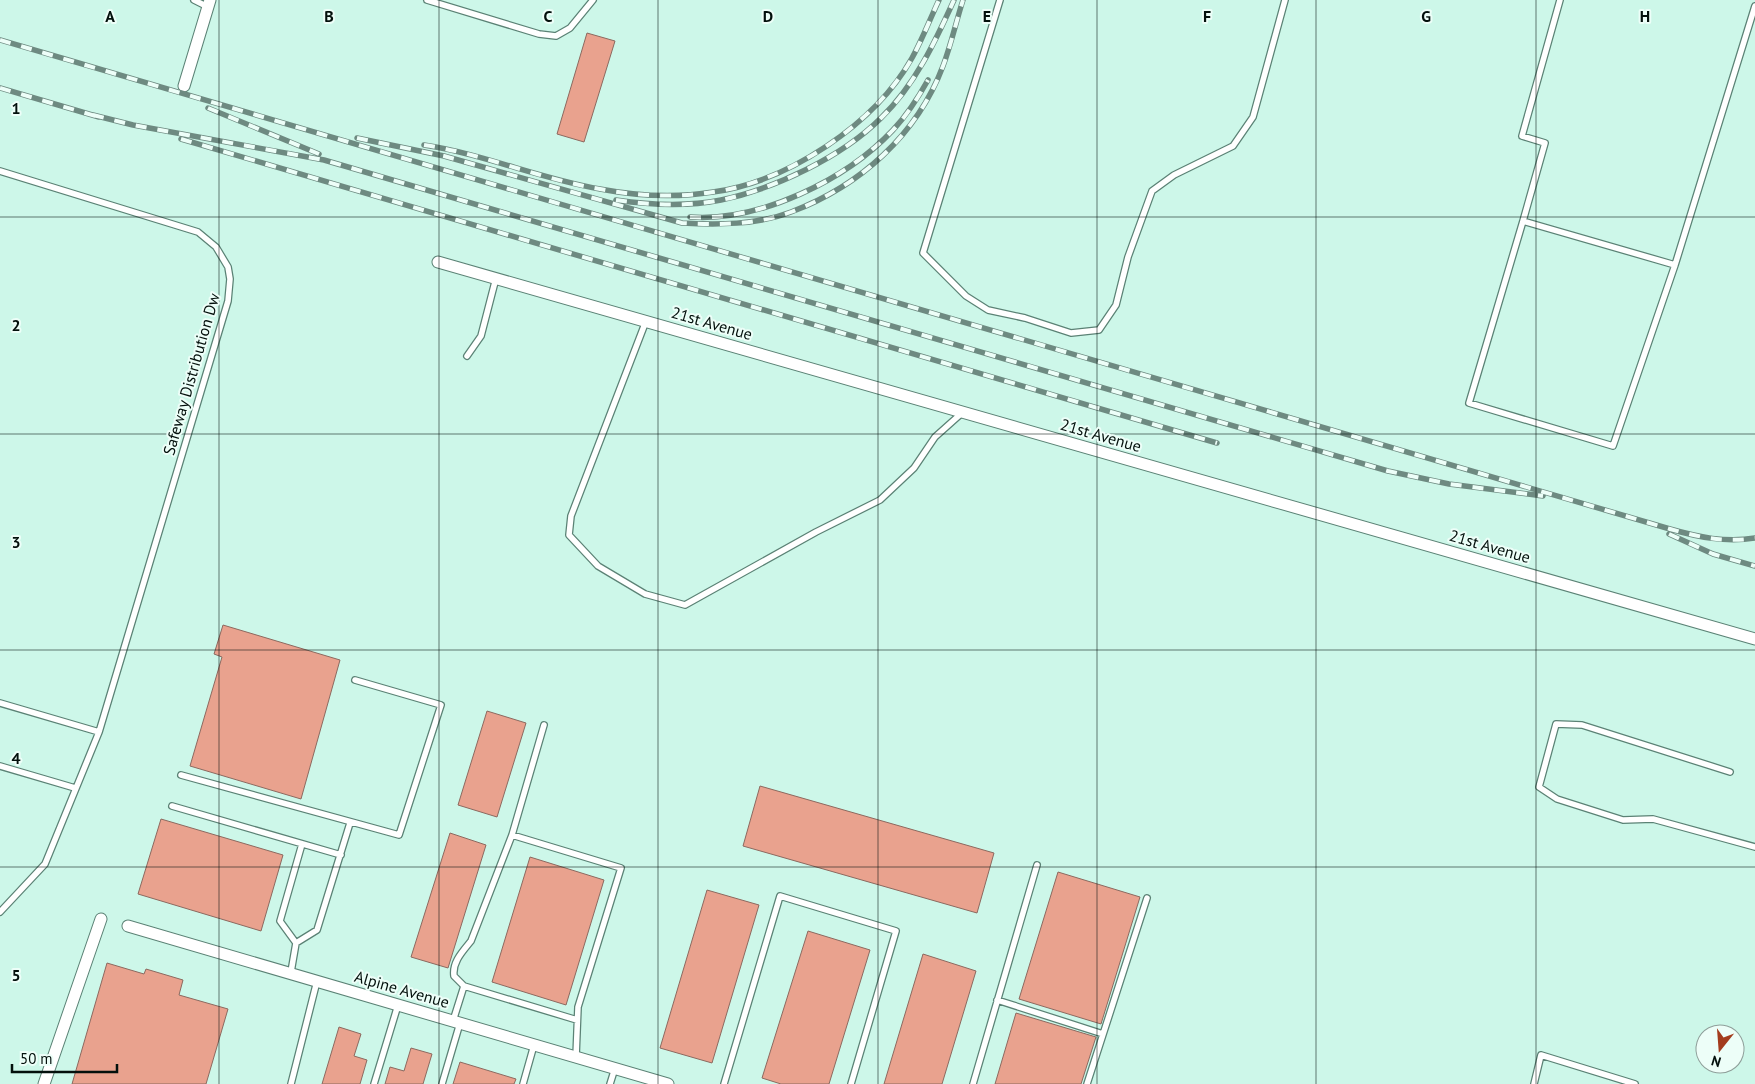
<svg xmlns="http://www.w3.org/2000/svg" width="1755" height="1084" font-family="'PT Sans',sans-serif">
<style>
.building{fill:#e9a28e;stroke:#8c695f}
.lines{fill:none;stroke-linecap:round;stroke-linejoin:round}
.service-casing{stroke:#5b8275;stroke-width:8}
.minor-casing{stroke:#5b8275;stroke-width:13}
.service{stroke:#fff;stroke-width:5.5}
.minor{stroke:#fff;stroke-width:11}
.rail-casing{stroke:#6e8a81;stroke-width:5.5}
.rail{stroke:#edfef8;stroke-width:4;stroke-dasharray:11;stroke-linecap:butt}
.grid{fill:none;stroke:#03100c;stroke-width:1;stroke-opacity:0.55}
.labels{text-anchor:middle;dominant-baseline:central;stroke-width:4;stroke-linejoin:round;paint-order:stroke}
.street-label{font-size:16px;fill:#03100c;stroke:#edfef8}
.grid-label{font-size:16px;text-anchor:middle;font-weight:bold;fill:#03100c;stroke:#edfef8;stroke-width:4;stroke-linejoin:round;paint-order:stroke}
</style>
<rect width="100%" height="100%" fill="#cdf7e9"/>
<path class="building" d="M587,33L615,41L584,142L557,134Z
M223,625L340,660L301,799L190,766L222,657L214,654Z
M487,711L526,723L497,817L458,805Z
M760,786L994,853L977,913L743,846Z
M161,819L283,855L261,931L138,894Z
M450,833L486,845L448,968L411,957Z
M530,857L604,880L566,1005L492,982Z
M1058,872L1140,897L1101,1024L1019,999Z
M707,890L759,905L712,1063L660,1048Z
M808,931L870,950L829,1084H781L762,1078Z
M923,954L976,971L942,1084H884Z
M107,963L144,974L146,969L183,980L179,995L228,1009L206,1084H72Z
M1016,1013L1096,1037L1081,1084H995Z
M339,1027L361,1034L354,1056L367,1060L360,1084H322Z
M411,1048L432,1054L423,1084H385L390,1067L404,1071Z
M460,1062L516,1079L514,1084H453Z"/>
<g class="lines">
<defs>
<path id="service" d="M194,0L208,7
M427,0L539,34L556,36L570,28L593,0
M1000,0L923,253L966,296L988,310L1025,318L1071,333L1099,330L1116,305L1128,257L1152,191L1174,175L1233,146L1253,117L1285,0
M1560,0L1522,136L1545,143L1523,221L1675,265L1755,6
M0,171L198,232L216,247L228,267L230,279L228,301L99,732L45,864L0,912
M1523,221L1469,403L1613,446L1675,265
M646,321L571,516L569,535L598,566L645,594L685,605L816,532L880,500L914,468L935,437L963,412
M467,356L481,336L496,278
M0,703L99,732
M0,766L75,788
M1730,772L1582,725L1556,724L1539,787L1557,799L1623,820L1653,819L1755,847
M181,775L399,835L441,705L355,680
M172,806L341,855
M512,835L621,868L578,1007L576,1057
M296,943L280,921L302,844
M291,972L296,943L317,930L350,823
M464,986L577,1020
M997,1000L1103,1034
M453,1021L464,986L454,976C452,962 463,951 471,941L512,835L544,725
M291,1084L317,981
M374,1084L398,1005
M442,1084L460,1023
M523,1084L534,1045
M610,1084L615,1068
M724,1084L780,896L896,931L851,1084
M973,1084L1037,865
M1087,1084L1147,898
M1534,1084L1541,1055L1635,1084"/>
<path id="minor" d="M184,86L210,0
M438,262L1755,639
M128,926L668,1084
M44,1084L101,919"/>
</defs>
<use href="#service" class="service-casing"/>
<use href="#minor" class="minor-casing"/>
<use href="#service" class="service"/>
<use href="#minor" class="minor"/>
<defs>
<path id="rail" d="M0,40L1670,529C1698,537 1726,543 1755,538
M0,88L99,117
M208,108L319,154
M93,115L133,125L324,160L1388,471L1449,484L1543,496
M357,138L444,156L682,223C717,225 757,225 791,212C860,186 917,135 943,66C951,45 956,22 963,0
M181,139L1217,443
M424,145C484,154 540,179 600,189C637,196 676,198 713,192C788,182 875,124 912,58C922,40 930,19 939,0
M616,200C650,205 686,207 721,200C774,189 842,157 881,118C915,85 935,42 954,0
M690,217C760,222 846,180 893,130C907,115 918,98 928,80
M1669,534L1713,554L1755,566"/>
</defs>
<use href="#rail" class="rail-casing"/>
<use href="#rail" class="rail"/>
</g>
<path class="grid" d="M219,0V1084M439,0V1084M658,0V1084M878,0V1084M1097,0V1084M1316,0V1084M1536,0V1084M0,217H1755M0,434H1755M0,650H1755M0,867H1755"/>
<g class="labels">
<g class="street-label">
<text transform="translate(712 323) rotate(16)">21st Avenue</text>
<text transform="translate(191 374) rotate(-74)">Safeway Distribution Dw</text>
<text transform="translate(1101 435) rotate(16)">21st Avenue</text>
<text transform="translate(1490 546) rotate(16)">21st Avenue</text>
<text transform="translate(402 989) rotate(16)">Alpine Avenue</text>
</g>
</g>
<g class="grid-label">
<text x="110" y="22">A</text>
<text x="329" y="22">B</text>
<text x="548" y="22">C</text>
<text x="768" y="22">D</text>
<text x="987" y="22">E</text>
<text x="1207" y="22">F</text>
<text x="1426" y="22">G</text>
<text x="1645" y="22">H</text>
<text x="16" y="114">1</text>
<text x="16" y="331">2</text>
<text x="16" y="548">3</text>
<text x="16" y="764">4</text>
<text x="16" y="981">5</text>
</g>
<g transform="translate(1720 1049) rotate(197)"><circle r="24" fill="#edfef8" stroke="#8f9f9a"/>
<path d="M0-4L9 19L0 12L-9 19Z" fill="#a33c1d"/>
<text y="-8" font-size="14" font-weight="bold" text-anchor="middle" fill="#03100c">N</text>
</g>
<path d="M12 1064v8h105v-8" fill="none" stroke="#03100c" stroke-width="2.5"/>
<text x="20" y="1064" font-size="15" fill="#03100c" stroke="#edfef8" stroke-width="4" paint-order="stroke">50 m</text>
</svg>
